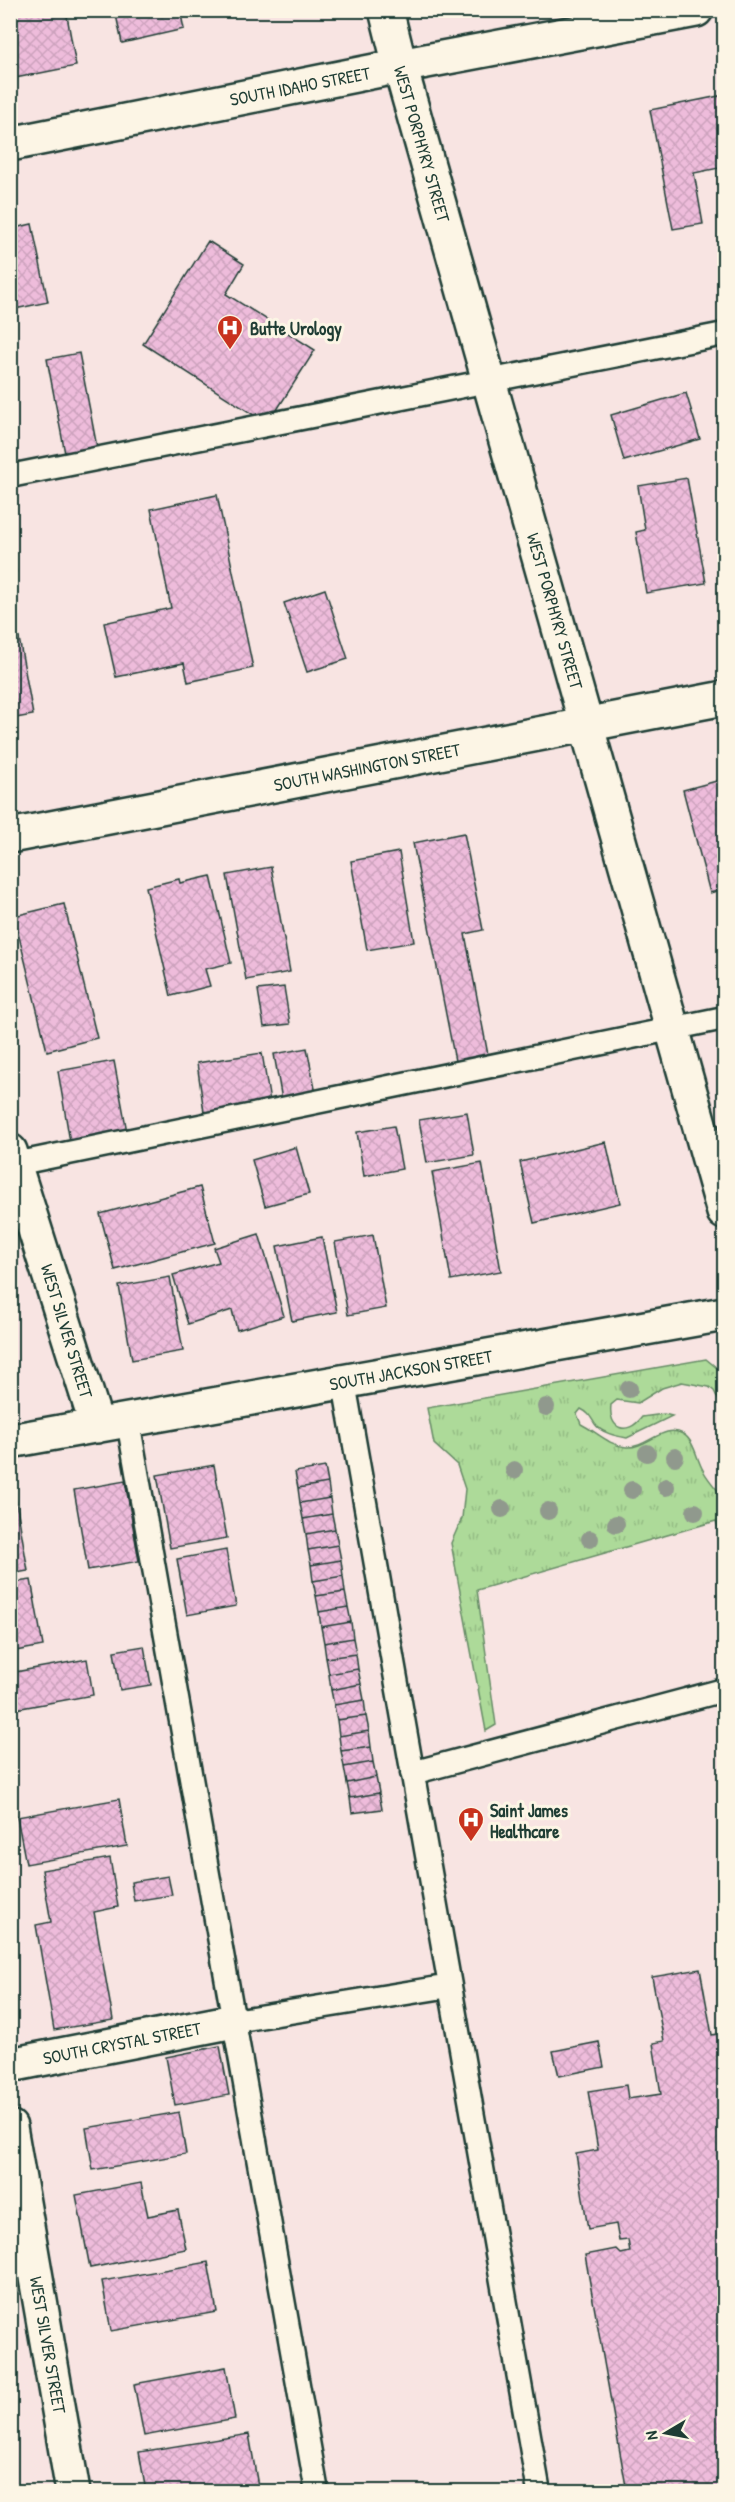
<svg xmlns="http://www.w3.org/2000/svg" width="735" height="2502" font-family="'Patrick Hand',sans-serif">
<style>
.grass{fill:url(#grass-tufts);stroke:#668c66;stroke-width:1.5}
.building{fill:url(#building-cross-hatch);stroke:#1f3d34;stroke-width:1.5}
.lines{fill:none;stroke-linecap:round;stroke-linejoin:round}
.service-casing{stroke:#1f3d34;stroke-width:27}
.minor-casing{stroke:#1f3d34;stroke-width:38}
.service{stroke:#fcf5e5;stroke-width:22}
.minor{stroke:#fcf5e5;stroke-width:33}
.tree{fill:#90998d}
.labels{text-anchor:middle;dominant-baseline:central;stroke-width:6;stroke-linejoin:round;paint-order:stroke}
.street-label{font-size:18px;fill:#1f3d34;stroke:#fcf5e5}
.poi-label{font-size:18px;font-weight:bold;fill:#1f3d34;stroke:#fcf5e5;text-anchor:start}
</style>
<defs>
<pattern id="grass-tufts" width="24" height="20" patternUnits="userSpaceOnUse" patternTransform="scale(1.5)"><rect width="24" height="20" fill="#adda99"/><path d="M3 7l-1-3M5 7V3M7 7l1-3M15 17l-1-3M17 17v-4M19 17l1-3" fill="none" stroke="#94bc84"/></pattern>
<pattern id="building-cross-hatch" width="8" height="8" patternUnits="userSpaceOnUse" patternTransform="scale(1.5)"><rect width="8" height="8" fill="#eebcdb"/><path d="M0 0l8 8M0 8l8-8" fill="none" stroke="#cca2bd"/></pattern>
</defs>
<rect width="100%" height="100%" fill="#f8e4e2"/>
<filter id="ink" filterUnits="userSpaceOnUse"><feTurbulence type="fractalNoise" baseFrequency=".0167" numOctaves="2"/><feDisplacementMap in="SourceGraphic" scale="12" xChannelSelector="R" yChannelSelector="G"/><feConvolveMatrix kernelMatrix="1 2 1 2 8 2 1 2 1" color-interpolation-filters="sRGB"/></filter>
<g filter="url(#ink)">
<path class="grass" d="M706,1359L723,1373L724,1379V1446L721,1405L714,1391L709,1387L682,1382L662,1388L638,1403L617,1400L611,1405C608,1429 627,1437 642,1417L664,1414L672,1416L627,1438C616,1436 601,1433 595,1424C590,1416 589,1413 581,1409L577,1414L581,1424C597,1432 608,1445 626,1447C646,1449 664,1423 683,1434C694,1440 697,1460 703,1470C707,1478 713,1485 719,1492H724V1546L716,1521L477,1590L496,1725L486,1731L451,1543L462,1518L465,1489L457,1465L434,1444L427,1408Z"/>
<path class="building" d="M10,10H66L76,66L10,79Z
M115,10H180L184,29L122,43Z
M724,95V167L694,173L703,224L673,229L650,110Z
M32,224L48,302L10,310V229Z
M208,241L244,264L226,294L315,350L268,424L143,344Z
M79,353L99,458L67,464L47,359Z
M686,393L700,439L624,461L611,415Z
M687,478L706,583L646,593L636,532L645,530L638,486Z
M217,495L253,668L188,682L184,663L116,677L104,623L171,608L151,509Z
M10,547L16,572L10,573Z
M325,589L348,659L307,672L284,603Z
M19,638L33,715L10,719V640Z
M724,779V889L710,893L683,790Z
M464,833L483,930L465,934L488,1055L455,1061L413,843Z
M399,852L414,942L367,950L351,861Z
M271,867L290,972L246,980L227,875Z
M211,876L231,963L205,969L210,986L171,996L146,887L179,879L180,883Z
M64,904L97,1038L47,1051L14,916Z
M284,987L290,1024L264,1027L258,990Z
M307,1048L316,1094L282,1100L274,1054Z
M262,1053L270,1102L204,1112L197,1063Z
M114,1061L127,1132L70,1142L58,1071Z
M467,1112L474,1155L427,1163L419,1120Z
M394,1126L402,1169L364,1176L357,1132Z
M606,1142L620,1203L534,1223L520,1162Z
M296,1147L309,1194L265,1206L252,1160Z
M482,1163L501,1271L451,1280L432,1172Z
M200,1187L215,1243L115,1270L100,1214Z
M259,1234L284,1316L237,1330L232,1310L188,1324L173,1275L219,1262L214,1248Z
M373,1235L386,1308L348,1315L335,1242Z
M322,1237L337,1312L292,1321L277,1246Z
M170,1277L183,1351L132,1360L119,1286Z
M214,1465L227,1538L170,1548L157,1475Z
M325,1467L328,1483L298,1488L295,1472Z
M125,1481L139,1561L88,1570L74,1490Z
M328,1483L330,1498L300,1503L298,1488Z
M330,1498L332,1514L303,1519L300,1503Z
M16,1501L28,1571L10,1574V1502Z
M332,1514L335,1529L306,1534L303,1519Z
M335,1529L338,1545L308,1550L306,1534Z
M338,1545L341,1560L311,1565L308,1550Z
M226,1550L236,1606L187,1615L177,1559Z
M341,1560L343,1576L313,1581L311,1565Z
M343,1576L345,1592L316,1596L313,1581Z
M31,1580L43,1646L10,1652V1583Z
M345,1592L348,1607L319,1612L316,1596Z
M348,1607L351,1622L321,1627L319,1612Z
M351,1622L353,1638L324,1643L321,1627Z
M353,1638L356,1654L326,1658L324,1643Z
M144,1646L151,1685L120,1690L114,1651Z
M356,1654L358,1669L329,1674L326,1658Z
M87,1659L93,1695L10,1710V1673Z
M358,1669L361,1684L331,1690L329,1674Z
M361,1684L364,1700L334,1705L331,1690Z
M364,1700L366,1716L337,1720L334,1705Z
M366,1716L369,1731L339,1736L337,1720Z
M369,1731L371,1747L341,1751L339,1736Z
M371,1747L373,1762L344,1767L341,1751Z
M373,1762L376,1777L347,1783L344,1767Z
M376,1777L379,1793L350,1798L347,1783Z
M379,1793L382,1809L352,1813L350,1798Z
M119,1799L127,1846L26,1864L17,1817Z
M110,1858L118,1907L94,1912L113,2020L54,2030L36,1925L51,1922L42,1870Z
M168,1876L172,1895L134,1901L131,1882Z
M700,1969L712,2035L724,2033V2492H627L585,2255L616,2249L621,2254L630,2252L628,2240L619,2241L616,2224L588,2229L576,2154L598,2150L588,2091L626,2085L628,2099L661,2094L653,2043L664,2041L652,1977Z
M599,2042L604,2067L559,2076L553,2051Z
M220,2046L229,2095L175,2105L166,2057Z
M179,2112L186,2154L93,2170L86,2128Z
M141,2183L148,2216L178,2210L186,2249L90,2268L76,2195Z
M208,2262L217,2312L111,2331L102,2281Z
M226,2367L235,2419L144,2436L134,2384Z
M249,2434L259,2492H146L139,2452Z"/>
<g class="lines">
<defs>
<path id="service" d="M10,476L724,334
M10,1165L724,1018
M344,1383L539,2492
M128,1421L317,2492
M412,1773L724,1690
M234,2021L450,1986"/>
<path id="minor" d="M386,10L400,66L724,1212
M10,144L400,66L696,10
M10,836L724,698
M10,1151L97,1426
M10,1441L724,1314
M10,2065L234,2021
M10,2127L73,2492"/>
</defs>
<use href="#service" class="service-casing"/>
<use href="#minor" class="minor-casing"/>
<use href="#service" class="service"/>
<use href="#minor" class="minor"/>
</g>
<g class="tree">
<circle cx="629" cy="1389" r="9"/>
<circle cx="546" cy="1407" r="9"/>
<circle cx="647" cy="1453" r="9"/>
<circle cx="675" cy="1457" r="9"/>
<circle cx="514" cy="1470" r="9"/>
<circle cx="666" cy="1487" r="9"/>
<circle cx="632" cy="1490" r="9"/>
<circle cx="502" cy="1509" r="9"/>
<circle cx="548" cy="1511" r="9"/>
<circle cx="695" cy="1512" r="9"/>
<circle cx="616" cy="1524" r="9"/>
<circle cx="590" cy="1539" r="9"/>
</g>
</g>
<defs>
<symbol id="hospital-pin" viewBox="-11 -11 22 30"><path d="M0 17L-7.5 6A9.5 9.5 0 1 1 7.5 6Z" fill="#c8321e" stroke="#fcf5e5"/><path d="M-5-5h3v3.5h4V-5h3V5h-3V1.5h-4V5h-3Z" fill="#fff"/></symbol>
</defs>
<g fill-rule="evenodd">
<use href="#hospital-pin" x="215" y="313" width="30" height="40"/>
<use href="#hospital-pin" x="456" y="1805" width="30" height="40"/>
</g>
<g class="labels">
<g class="street-label">
<text transform="translate(300 86) rotate(-11)">SOUTH IDAHO STREET</text>
<text transform="translate(422 144) rotate(74)">WEST PORPHYRY STREET</text>
<text transform="translate(555 611) rotate(74)">WEST PORPHYRY STREET</text>
<text transform="translate(367 767) rotate(-11)">SOUTH WASHINGTON STREET</text>
<text transform="translate(67 1331) rotate(73)">WEST SILVER STREET</text>
<text transform="translate(411 1370) rotate(-10)">SOUTH JACKSON STREET</text>
<text transform="translate(122 2043) rotate(-11)">SOUTH CRYSTAL STREET</text>
<text transform="translate(48 2345) rotate(80)">WEST SILVER STREET</text>
</g>
<g class="poi-label">
<text x="250" y="328">Butte Urology</text>
<text x="490" y="1810">Saint James<tspan x="490" dy="21">Healthcare</tspan></text>
</g>
</g>
<rect width="735" height="2502" fill="none" stroke="#fcf5e5" stroke-width="36"/>
<rect x="18" y="18" width="699" height="2466" fill="none" stroke="#1f3d34" stroke-width="2" filter="url(#ink)"/>
<g transform="translate(666 2433) rotate(260)" stroke="#fcf5e5" stroke-width="4.5" paint-order="stroke">
<path d="M0-4.5L10 22L0 15L-10 22Z" fill="#1f3d34"/>
<text y="-9" font-size="16" font-weight="bold" text-anchor="middle" fill="#1f3d34">N</text>
</g>
</svg>
